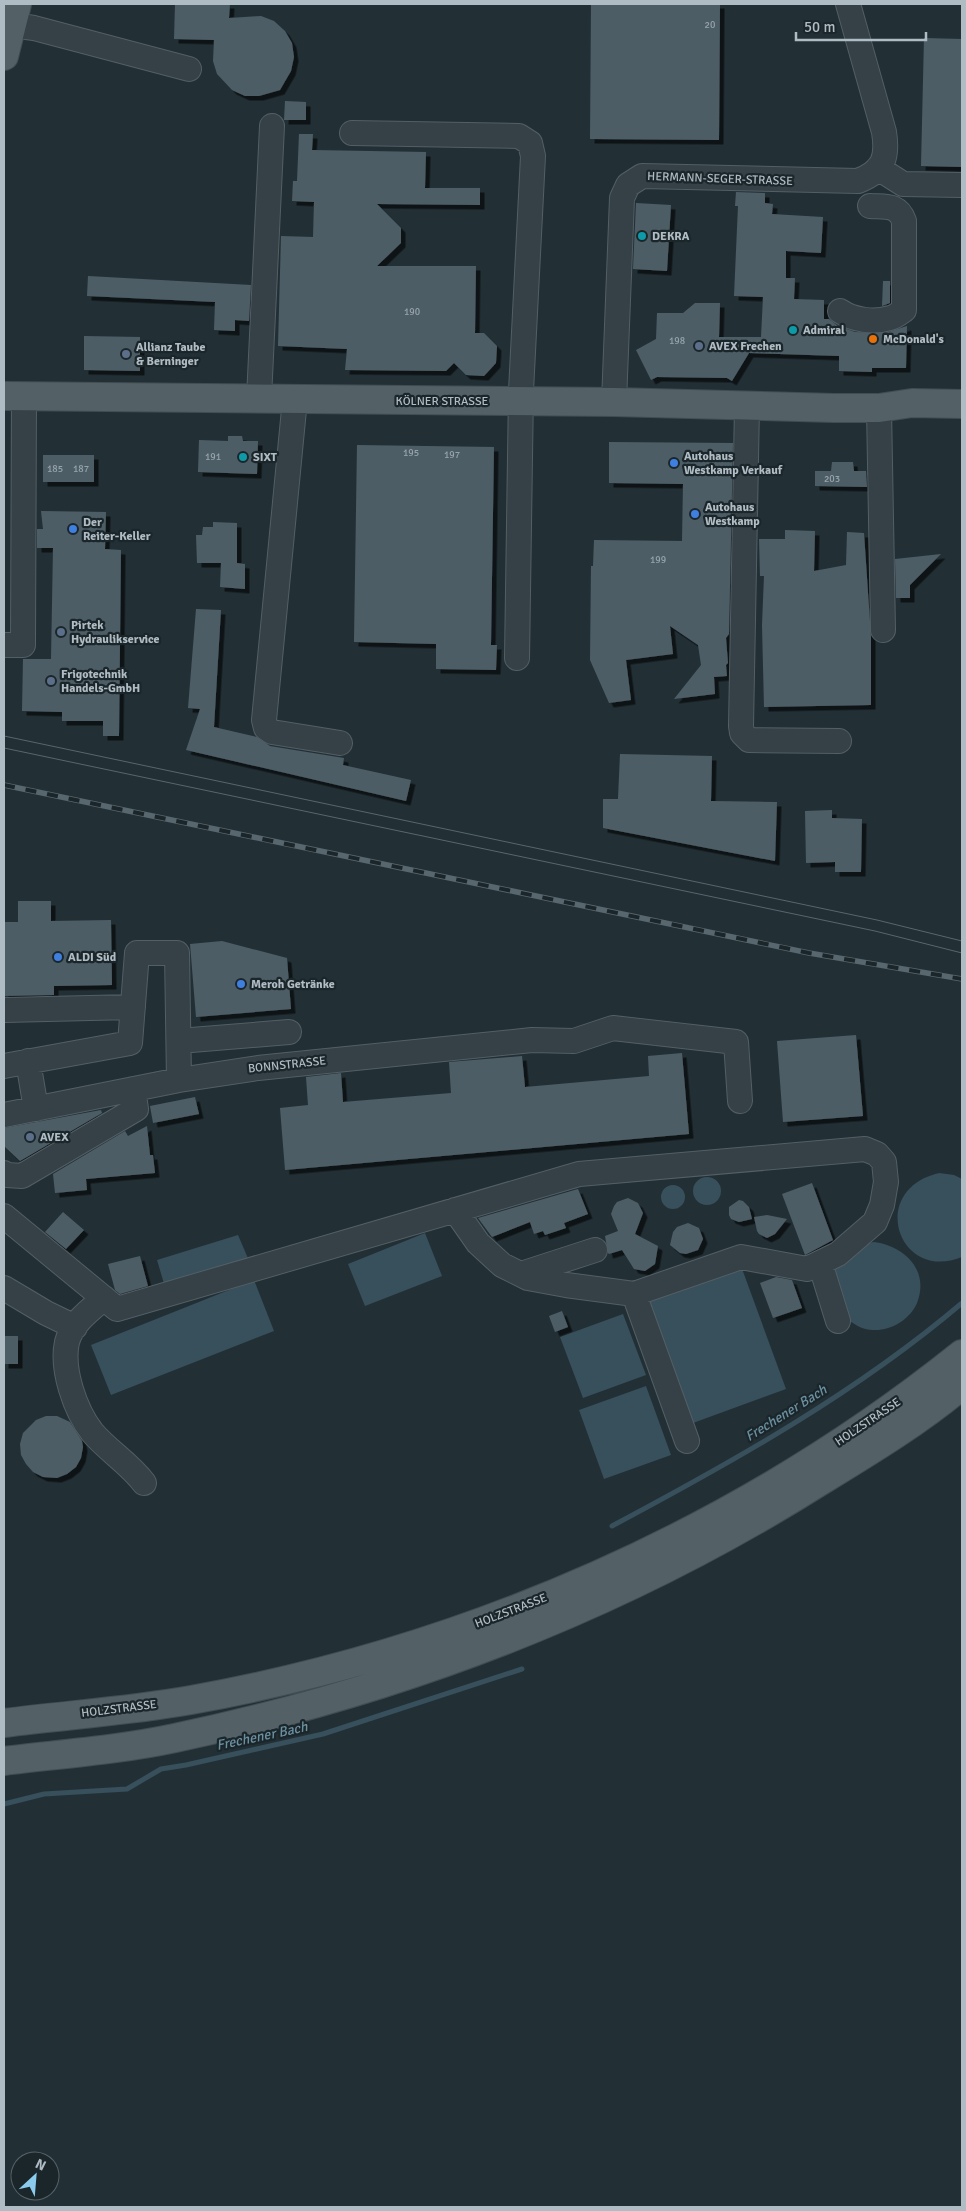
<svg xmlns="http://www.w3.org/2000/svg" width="966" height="2211" font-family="Signika,sans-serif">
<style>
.water{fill:#37505c}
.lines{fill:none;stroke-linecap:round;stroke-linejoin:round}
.stream{stroke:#37505c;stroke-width:5}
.building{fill:#4d5d65;filter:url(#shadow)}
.minor-casing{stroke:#535f64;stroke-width:26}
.major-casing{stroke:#424d53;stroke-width:30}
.minor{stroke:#354147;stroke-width:24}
.major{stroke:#536167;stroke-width:28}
.tram{stroke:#58666d;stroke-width:1}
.rail-casing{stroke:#58666d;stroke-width:5.5}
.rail{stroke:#1b262b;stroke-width:4;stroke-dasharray:11;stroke-linecap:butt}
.culture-dot{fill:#0f9aa8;stroke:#1b262b;stroke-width:2}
.food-dot{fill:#e8710a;stroke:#1b262b;stroke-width:2}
.service-dot{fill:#5c6f8a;stroke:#1b262b;stroke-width:2}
.shop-dot{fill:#3f7fe0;stroke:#1b262b;stroke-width:2}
.labels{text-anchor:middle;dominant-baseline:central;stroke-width:4.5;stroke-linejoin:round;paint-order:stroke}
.number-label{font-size:10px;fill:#97a4ac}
.street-label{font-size:12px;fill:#b0bcc3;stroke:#1b262b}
.poi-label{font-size:12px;font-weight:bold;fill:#b0bcc3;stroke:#1b262b;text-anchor:start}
.water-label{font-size:14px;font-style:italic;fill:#6b90a0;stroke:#1b262b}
</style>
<defs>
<filter id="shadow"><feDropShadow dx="4.5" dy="4.5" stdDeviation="0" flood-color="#0009"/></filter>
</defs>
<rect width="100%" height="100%" fill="#223036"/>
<path class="water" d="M939,1173L954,1175L962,1179V1257C898,1283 867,1190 939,1173Z
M693 1191a14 14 0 1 1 28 0a14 14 0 1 1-28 0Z
M661 1197a12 12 0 1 1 24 0a12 12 0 1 1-24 0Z
M425,1233L442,1276L365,1306L348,1264Z
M238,1235L250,1263L165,1287L157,1260Z
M874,1242C904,1246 930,1270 917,1303C907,1326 875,1339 853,1323C851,1322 846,1319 844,1317C841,1312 841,1304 839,1298C837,1292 832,1283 833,1277C835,1258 858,1245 874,1242Z
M741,1266L786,1389L693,1423L648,1300Z
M254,1280L274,1331L111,1395L91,1345Z
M623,1314L646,1375L583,1398L560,1337Z
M646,1386L671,1455L604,1479L579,1410Z"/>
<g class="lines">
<path class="stream" d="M612,1526C734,1461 856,1393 962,1303
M4,1804L44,1794L127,1789L161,1769L186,1765L323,1734L522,1669"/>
</g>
<path class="building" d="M175,4H230L229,18L261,16L274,21L285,31L292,43L294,57L291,71L280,90L259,96H245L232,90L217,74L213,61L214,40L174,39Z
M591,4H720L719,140L590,139Z
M924,38L962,39V167L921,166Z
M285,101L306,102V120H284Z
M299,134H313L312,150L426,152L425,188H480V205L377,204L401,228V243L377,266H476L475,333H484L497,346L496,363L484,376L466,375L454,363L446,371L345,370L347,349L278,346L281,236L313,237L314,202L292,201L293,181H297Z
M736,192L765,193V203L773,204L772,214L823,217L821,253L786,251V278H795L794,299L824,300V319H829L838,326L855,332L885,333L907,326L906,368H872V372L839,371V356L749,353L732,381L727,378L657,377L651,380L636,350L656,339L657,313H683L695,303H720L719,337H761L763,297L734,296L738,206H735Z
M636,203L671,205L667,271L633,269Z
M88,276L251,285L249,321L235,320V331L214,330L215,302L87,296Z
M883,281H890V303L882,306Z
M84,336L140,337V371L84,370Z
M228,436H242L243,441H258L257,474L198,472L199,440L228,441Z
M609,442L733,443L729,634L726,638L728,663L726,665L727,676L714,677L715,694L674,699L701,665L698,645L670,626L673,654L626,660L631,700L609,703L590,660L591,566H593L594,540L682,541L683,484L609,483Z
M357,445L494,447L491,645H497L496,670L436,669V644L354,642Z
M43,455H94V482H43Z
M832,462H853L854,471H866L867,487L815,486V471H831Z
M41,511L106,512L105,549L121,550L119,736H103V721H62V712L22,711L23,659H51L53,548H37V529H43Z
M213,522L237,523V563L245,564V589L220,587L221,563H197L196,535H202L203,527H213Z
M785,530L815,531L814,571L846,565L847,532L864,533L871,637V705L764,707L762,625L764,576H760L759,539H785Z
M941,554L910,585V598H896L895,559Z
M196,609L221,610L214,727L257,737L270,746L344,758L343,765L411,780L406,801L186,750L200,709L188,708Z
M620,754L712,756L711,801L777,802L775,861L603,828V799H618Z
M832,810V818L862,819L861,872H835V862L806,863L805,811Z
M18,901H51V921L111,920L112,985L54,986V995L4,996V922H18Z
M222,941L287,958L291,1009L196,1017L190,944Z
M856,1035L863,1116L783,1122L777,1041Z
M682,1053L689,1134L285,1170L280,1108L308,1105L306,1077L341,1073L343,1102L451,1093L449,1062L522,1056L525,1087L649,1076L648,1056Z
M195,1097L199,1114L153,1123L150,1106Z
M101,1110L102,1113L20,1161L4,1146V1128Z
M147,1126L150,1155H153L155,1173L86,1179L87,1190L55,1193L53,1174L125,1131L128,1136Z
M812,1183L833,1240L805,1255L782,1194Z
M578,1189L588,1214L564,1223L566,1228L545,1235L543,1231L534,1234L530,1222L492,1237L478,1218Z
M628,1198L638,1203L643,1213L635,1234L658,1246L655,1264L645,1271L634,1269L622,1250L609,1254L608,1253L605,1236L618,1231L611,1214L614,1206L617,1202Z
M739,1200L743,1201L749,1207L752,1219L739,1222L731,1219L729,1215V1207Z
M63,1212L84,1230L66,1249L45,1232Z
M767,1215L787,1219L775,1234L767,1238L759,1234L757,1231L754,1217Z
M688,1223L699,1228L703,1239L698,1250L686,1254L680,1253L670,1245L673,1232L677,1227Z
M140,1256L148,1286L120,1294L115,1290L108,1264Z
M776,1277L792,1280L802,1308L773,1318L760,1283Z
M562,1311L568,1327L555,1332L549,1316Z
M4,1336H18V1364H4Z
M46,1416H57L70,1422L82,1441L83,1447L81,1458L76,1467L67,1474L57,1478L43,1477L33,1472L26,1464L21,1455L20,1444L23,1433L36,1420Z"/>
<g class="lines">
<defs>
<path id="minor" d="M12,25L34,28L189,69
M352,133L519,136L530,143L533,156L521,391L517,658
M878,168L903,184L962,185
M840,311C853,320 874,323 890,318C895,317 900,313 904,310V221C898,204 886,207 870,206
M259,398L272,126
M295,399L264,720L266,728L272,732L340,743
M614,402L622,198L628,185L642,176L858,181C884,171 888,157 884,132L848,4
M747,406L741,726L742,733L749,740L839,741
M879,408L883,630
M4,645H23L24,396
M4,1010L133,1007
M179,1041L289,1032
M28,1061L36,1109
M4,1066L130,1043L137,953H177L179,1080
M4,1115L179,1080L258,1068L532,1040L574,1041L613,1028L736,1042L740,1101
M4,1173L7,1175L22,1176L136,1109L133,1089
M4,1216L117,1309L579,1174L865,1149L877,1154L884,1162L886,1182L882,1205L875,1222L838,1254L807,1269L741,1257L634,1294L566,1285L528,1278L502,1265L478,1243L455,1210
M820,1263L838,1321
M521,1274L595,1250
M4,1288L46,1313L75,1327
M634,1294L687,1441
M104,1298C90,1310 72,1323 67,1342C61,1369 75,1410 92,1432C108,1451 129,1463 144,1483"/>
<path id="major" d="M4,56L17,4
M4,396L614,402L834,408H879L912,403L962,404
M4,1723C66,1715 130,1711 191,1700C470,1650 740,1532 962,1354
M4,1761C61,1754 119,1750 175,1738C402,1690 622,1606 819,1482C868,1452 918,1422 962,1385"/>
</defs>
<use href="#minor" class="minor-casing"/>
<use href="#major" class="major-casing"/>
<use href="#minor" class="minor"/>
<use href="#major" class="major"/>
<path class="tram" d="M4,736L877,920L962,941
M4,748L875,931L962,953"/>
<defs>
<path id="rail" d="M4,785L809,953L962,979"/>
</defs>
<use href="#rail" class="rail-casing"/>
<use href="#rail" class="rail"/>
</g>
<g class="culture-dot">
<circle cx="642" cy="236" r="5"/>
<circle cx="793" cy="330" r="5"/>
<circle cx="243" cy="457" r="5"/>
</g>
<circle class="food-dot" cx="873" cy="339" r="5"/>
<g class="service-dot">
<circle cx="699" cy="346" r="5"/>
<circle cx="126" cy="354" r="5"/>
<circle cx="61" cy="632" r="5"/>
<circle cx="51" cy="681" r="5"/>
<circle cx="30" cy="1137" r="5"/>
</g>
<g class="shop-dot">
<circle cx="674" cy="463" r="5"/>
<circle cx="695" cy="514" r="5"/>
<circle cx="73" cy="529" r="5"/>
<circle cx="58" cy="957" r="5"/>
<circle cx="241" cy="984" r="5"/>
</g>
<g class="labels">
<g class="number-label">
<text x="710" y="25">20</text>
<text x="412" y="312">190</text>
<text x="677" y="341">198</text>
<text x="411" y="453">195</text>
<text x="452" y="455">197</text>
<text x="213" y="457">191</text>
<text x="55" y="469">185</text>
<text x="81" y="469">187</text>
<text x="832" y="479">203</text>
<text x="658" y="560">199</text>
</g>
<g class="street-label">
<text transform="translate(720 179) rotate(2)">HERMANN-SEGER-STRASSE</text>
<text x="442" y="401">KÖLNER STRASSE</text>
<text transform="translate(287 1065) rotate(-6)">BONNSTRASSE</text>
<text transform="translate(868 1422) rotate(-34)">HOLZSTRASSE</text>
<text transform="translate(511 1611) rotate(-21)">HOLZSTRASSE</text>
<text transform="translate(119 1709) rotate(-7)">HOLZSTRASSE</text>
</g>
<g class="poi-label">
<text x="652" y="236">DEKRA</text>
<text x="803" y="330">Admiral</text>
<text x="883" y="339">McDonald's</text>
<text x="709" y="346">AVEX Frechen</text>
<text x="136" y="347">Allianz Taube<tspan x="136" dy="14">&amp; Berninger</tspan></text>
<text x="684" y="456">Autohaus<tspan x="684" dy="14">Westkamp Verkauf</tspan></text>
<text x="253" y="457">SIXT</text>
<text x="705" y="507">Autohaus<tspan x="705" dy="14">Westkamp</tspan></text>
<text x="83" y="522">Der<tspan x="83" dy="14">Reiter-Keller</tspan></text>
<text x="71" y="625">Pirtek<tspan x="71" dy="14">Hydraulikservice</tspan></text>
<text x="61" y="674">Frigotechnik<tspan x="61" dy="14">Handels-GmbH</tspan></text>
<text x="68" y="957">ALDI Süd</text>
<text x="251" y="984">Meroh Getränke</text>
<text x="40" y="1137">AVEX</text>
</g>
<g class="water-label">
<text transform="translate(786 1413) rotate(-32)">Frechener Bach</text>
<text transform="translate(262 1736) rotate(-12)">Frechener Bach</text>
</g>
</g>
<rect width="966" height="2211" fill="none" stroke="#b0bcc3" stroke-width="10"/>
<g transform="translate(35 2176) rotate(26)"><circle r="24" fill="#1b262b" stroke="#576268"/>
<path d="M0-4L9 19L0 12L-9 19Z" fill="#8acbee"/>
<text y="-8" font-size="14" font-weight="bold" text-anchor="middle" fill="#b0bcc3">N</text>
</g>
<path d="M796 32v8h130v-8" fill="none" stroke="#b0bcc3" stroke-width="2.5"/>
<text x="804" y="32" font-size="15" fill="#b0bcc3" stroke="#1b262b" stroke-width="4" paint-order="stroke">50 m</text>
</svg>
